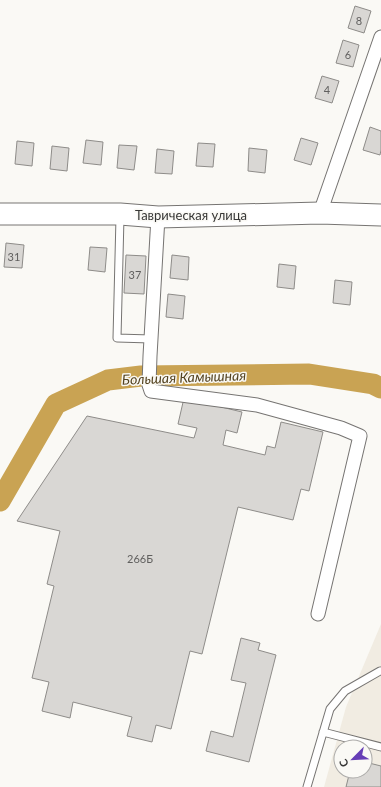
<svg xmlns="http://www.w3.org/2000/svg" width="381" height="787" font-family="Lato,sans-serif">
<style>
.built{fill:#f1ece2;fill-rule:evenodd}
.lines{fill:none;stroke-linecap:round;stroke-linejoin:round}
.river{stroke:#c9a353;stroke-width:21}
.building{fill:#d9d7d4;stroke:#8e8c89}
.service-casing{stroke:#767472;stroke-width:9}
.minor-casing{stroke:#767472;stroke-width:15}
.primary-casing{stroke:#767472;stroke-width:23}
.service{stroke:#fff;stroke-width:7}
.minor{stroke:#fff;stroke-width:13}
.primary{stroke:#fff;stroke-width:21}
.labels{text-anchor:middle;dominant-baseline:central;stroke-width:3;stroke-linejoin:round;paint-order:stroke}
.number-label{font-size:11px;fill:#605f5e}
.street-label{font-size:13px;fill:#373736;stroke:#faf9f5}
.water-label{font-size:14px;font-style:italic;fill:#544321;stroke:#faf9f5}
</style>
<rect width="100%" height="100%" fill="#faf9f5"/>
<path class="built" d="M381,624V787H324L346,707ZM341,747H365V771H341Z"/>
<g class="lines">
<path class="river" d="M0,501L56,404L108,380L141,376L309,374L373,384L381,388"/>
</g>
<path class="building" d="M355,6L371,11L364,33L348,28Z
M343,40L359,45L353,67L336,63Z
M322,76L339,81L332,103L315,98Z
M370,127L381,131V150L380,155L363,150Z
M301,138L318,143L311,165L294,160Z
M86,140L103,142L101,165L83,163Z
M17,141L34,143L32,166L15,164Z
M198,143L215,144L213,167L196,166Z
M119,145L137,146L134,170L117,168Z
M52,146L69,148L67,171L50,169Z
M249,148L267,150L265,173L248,171Z
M157,149L174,151L172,174L155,173Z
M6,243L24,245L22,268L4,267Z
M90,247L107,248L105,272L88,270Z
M126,255L146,256L144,294L124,293Z
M172,255L189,257L188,280L170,278Z
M279,264L296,266L294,289L277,287Z
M335,280L352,282L350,305L333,303Z
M168,294L185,296L183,319L166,317Z
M184,398L242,412L237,433L226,430L223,445L265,455L267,446L275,448L281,422L323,432L309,491L301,489L293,520L238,507L202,654L190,651L171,729L156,725L152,742L127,736L132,717L73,702L70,718L42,711L49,682L32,678L54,586L47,584L60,531L17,521L87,416L194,438L197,428L178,424Z
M241,638L260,643L258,650L276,655L249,762L206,751L211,731L233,737L246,683L231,680Z
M365,762L381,766V787H346L350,771H365Z"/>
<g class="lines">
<defs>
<path id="service" d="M120,217L117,338L151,339
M323,732L381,747
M307,787L330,709L345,691L380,671"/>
<path id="minor" d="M320,213L381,37
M158,217L150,356L149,385L151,391L257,405L341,428L360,436L318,614"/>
<path id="primary" d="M0,214H120L158,217L320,213L381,215"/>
</defs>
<use href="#service" class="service-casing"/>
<use href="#minor" class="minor-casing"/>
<use href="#primary" class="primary-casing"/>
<use href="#service" class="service"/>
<use href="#minor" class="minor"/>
<use href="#primary" class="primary"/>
</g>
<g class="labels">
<g class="number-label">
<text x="359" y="20">8</text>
<text x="348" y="54">6</text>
<text x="327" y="89">4</text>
<text x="14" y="256">31</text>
<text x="135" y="274">37</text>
<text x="140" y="558">266Б</text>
</g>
<g class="street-label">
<text x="191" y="215">Таврическая улица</text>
</g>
<g class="water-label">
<text transform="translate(184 377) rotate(-2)">Большая Камышная</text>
</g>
</g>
<g transform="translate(353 759) rotate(246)"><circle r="19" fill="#faf9f5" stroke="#acaba9"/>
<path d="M0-3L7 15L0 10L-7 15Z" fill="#663eb6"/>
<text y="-6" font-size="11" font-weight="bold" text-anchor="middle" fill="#373736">С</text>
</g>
</svg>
